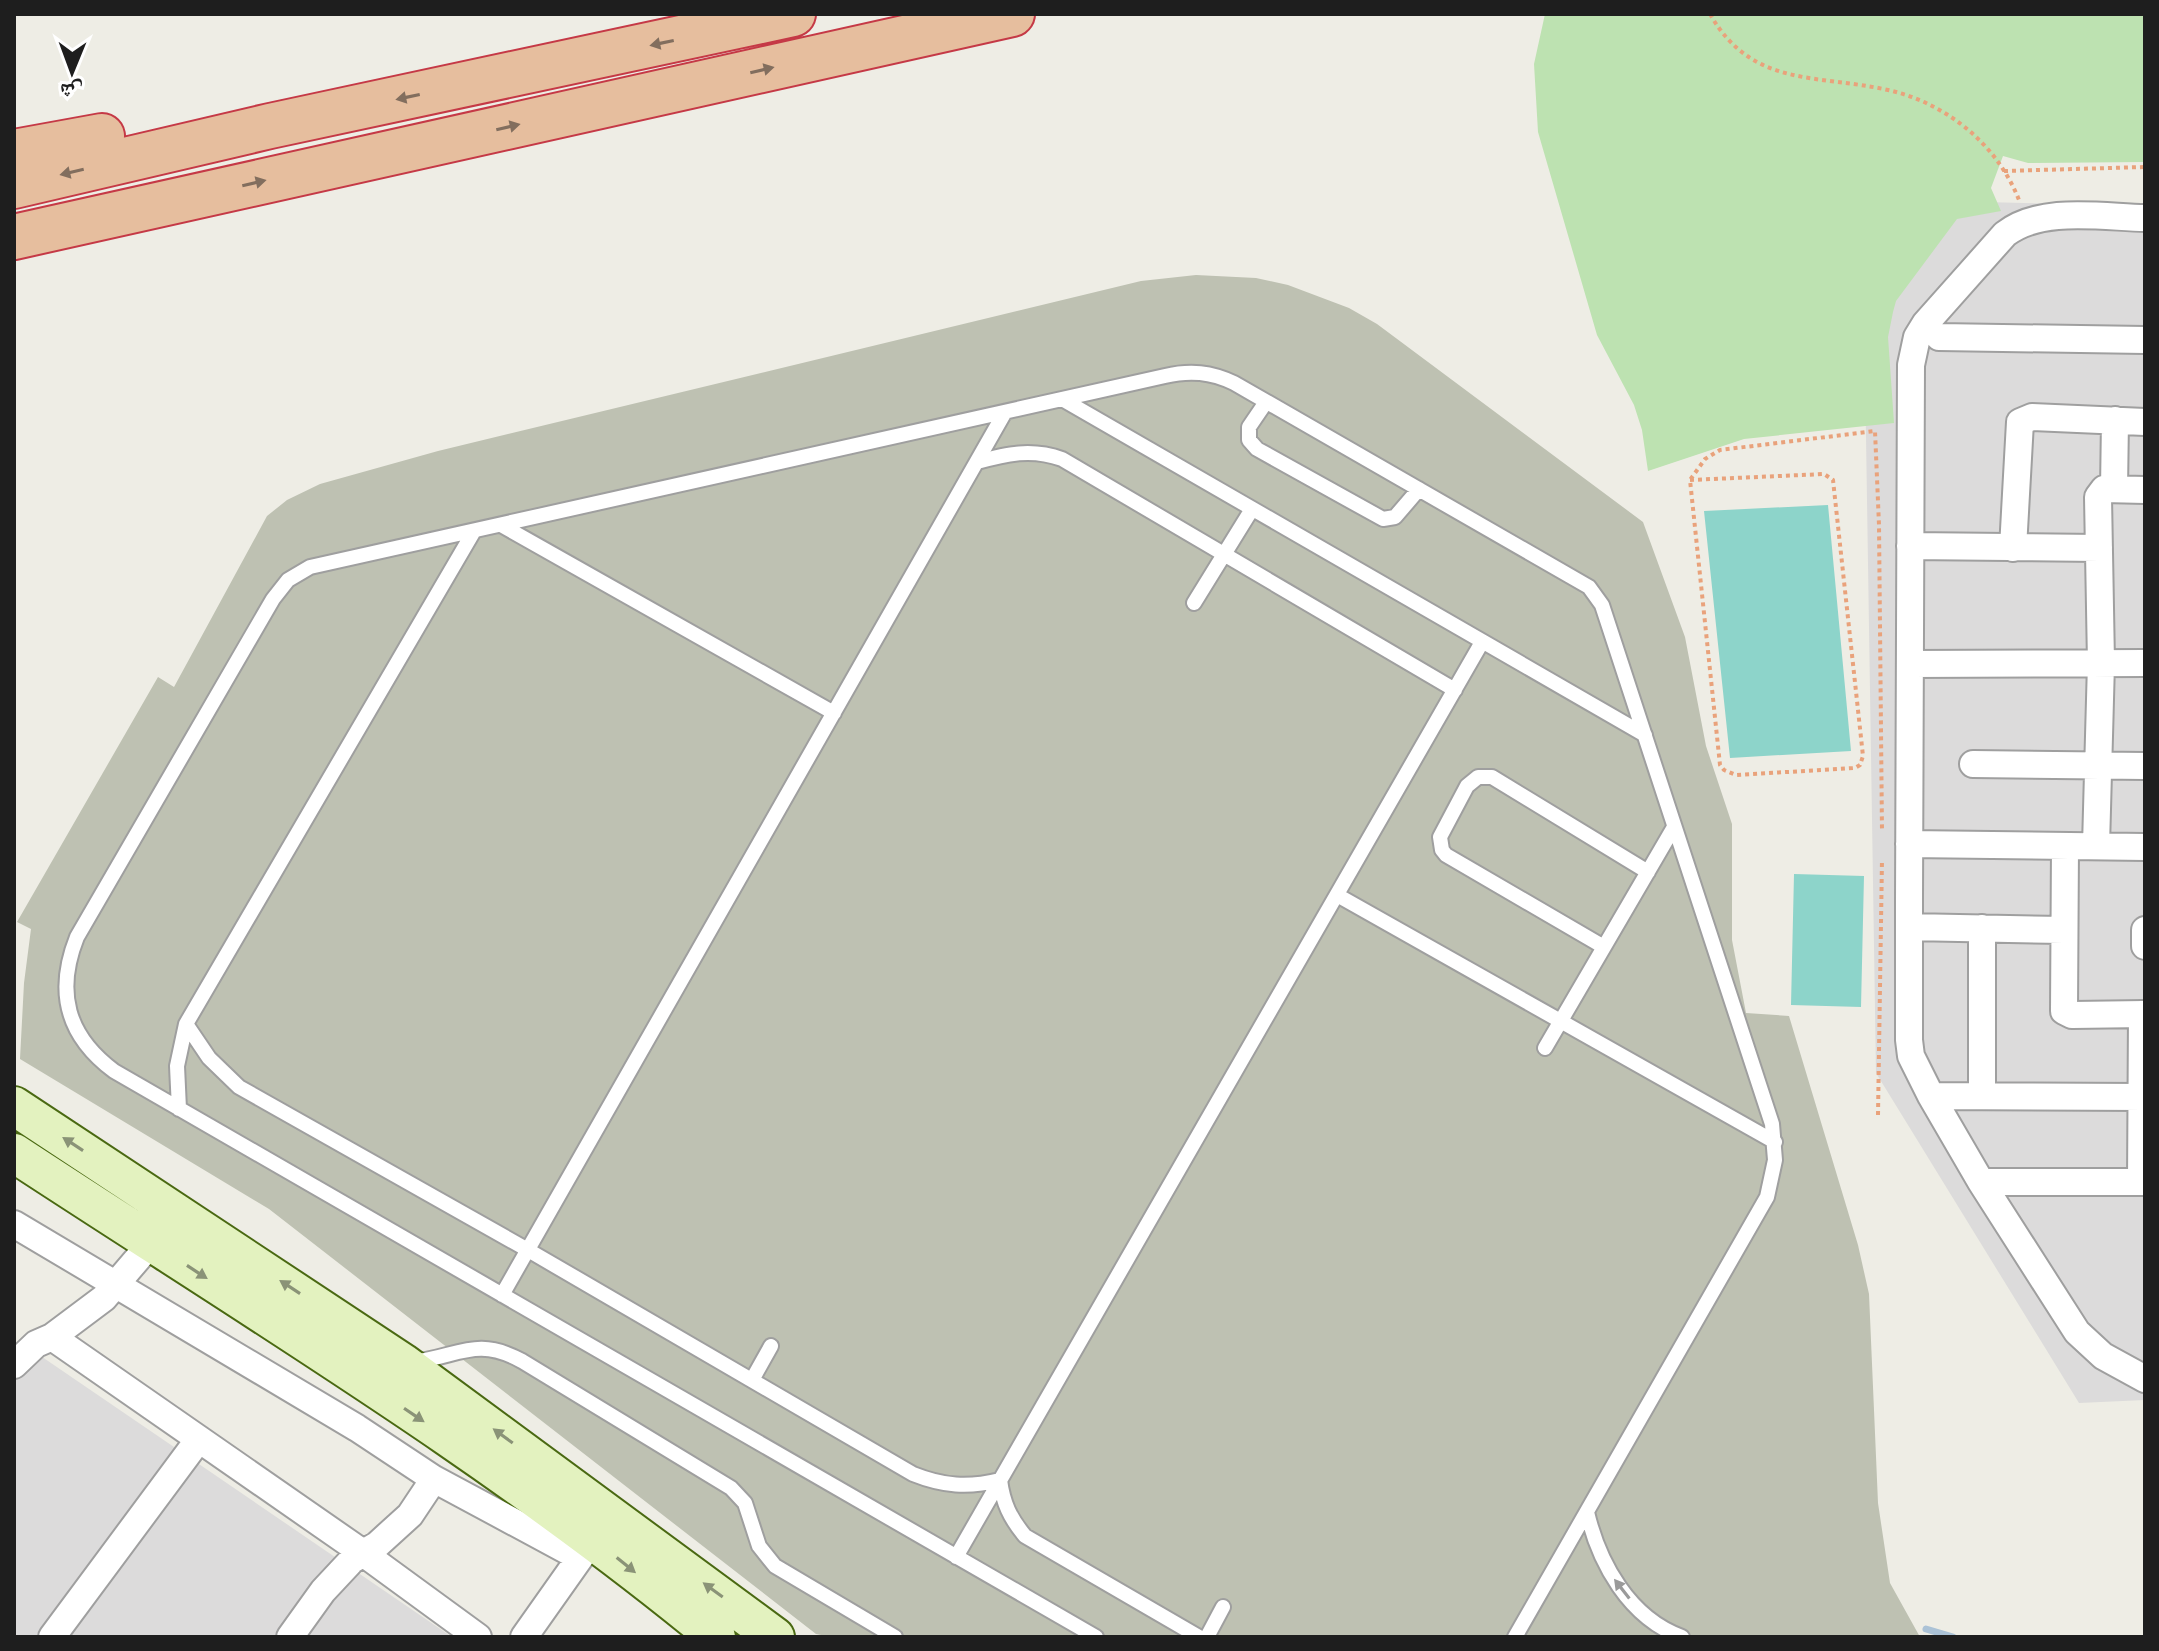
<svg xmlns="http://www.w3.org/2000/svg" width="2159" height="1651" font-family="'Archivo Narrow','Noto Naskh Arabic',sans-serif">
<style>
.residential{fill:#dcdbdb}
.construction{fill:#bec1b2}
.grass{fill:#bde2b1}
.pitch{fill:#8dd4ca}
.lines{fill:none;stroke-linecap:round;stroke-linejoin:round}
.stream{stroke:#abc2d6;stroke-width:7}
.service-casing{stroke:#9f9f9f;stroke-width:18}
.minor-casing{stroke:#9f9f9f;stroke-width:30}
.secondary-casing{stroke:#4a6912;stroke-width:42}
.trunk-casing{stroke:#c53946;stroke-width:48}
.path{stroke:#e9a27b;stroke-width:4;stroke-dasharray:4 4;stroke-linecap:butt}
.service{stroke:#fff;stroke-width:14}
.minor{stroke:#fff;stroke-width:26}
.secondary{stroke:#e3f2bf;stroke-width:38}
.trunk{stroke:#e6be9e;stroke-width:44}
.oneway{fill:#826e5e}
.oneway2{fill:#8a9377}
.oneway3{fill:#9a9a9a}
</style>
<rect width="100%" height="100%" fill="#eeede5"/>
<path class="residential" d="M1944,201L2145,206V1400L2079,1403L1876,1073L1864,309Z
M29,1348L452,1637H14V1367Z"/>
<path class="construction" d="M1196,275L1256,278L1288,285L1349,308L1377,324L1643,522L1685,637L1706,746L1732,824V940L1746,1013L1789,1016L1858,1245L1869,1294L1878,1503L1890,1583L1920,1637H831L816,1634L269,1209L20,1059L24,983L31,929L17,922L158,677L174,687L267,516L287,500L320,484L438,451L1141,281Z"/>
<path class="grass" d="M1545,14H2145V162L2028,163L2003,156L1991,188L2001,211L1957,219L1896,301L1893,312L1888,337L1894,423L1744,439L1648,471L1642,430L1634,405L1597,335L1538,132L1534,64Z"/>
<path class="pitch" d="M1828,505L1851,751L1730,758L1704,511Z
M1794,874L1864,876L1861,1007L1791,1005Z"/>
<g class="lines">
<path class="stream" d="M1926,1629L1953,1637"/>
<defs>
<path id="service" d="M1062,399L1645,735
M1266,402L1249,427V440L1257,449L1383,519L1395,517L1419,489
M977,462C1007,454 1031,448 1062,459L1455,690
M501,525L834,713
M1194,603L1252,509
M1337,895L1775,1142
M1604,947L1446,855L1442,850L1440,837L1467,786L1478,777H1492L1648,872
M186,1024L209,1058L239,1087L528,1250L913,1474C943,1486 968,1488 1000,1480C1003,1503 1010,1518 1025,1536L1199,1637
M1545,1048L1674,827
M179,1109L177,1066L186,1024L474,531
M502,1295L1005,412
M411,1362C457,1358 475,1335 522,1361L731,1488L745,1503L759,1546L775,1566L895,1637
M752,1380L771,1346
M1587,1512C1599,1563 1629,1618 1682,1637
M956,1557L1482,642
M1096,1637L114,1071C67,1036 55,992 77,937L273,599L288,580L310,567L1165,376C1190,370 1211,372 1234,383L1589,587L1602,605L1772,1124L1775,1160L1767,1197L1515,1637
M1207,1637L1223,1607"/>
<path id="minor" d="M2145,218C2101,217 2041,206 2005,234L1925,324L1917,337L1911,365L1909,900V1040L1911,1056L1931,1096L1981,1182L2077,1332L2103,1356L2145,1379
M1939,337L2145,340
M2114,489L2115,420
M1910,546L2099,548
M2013,548L2020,422L2032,417L2145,422
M1910,664L2145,663
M1973,764L2145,766
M1909,844L2145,847
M2065,846L2064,1011L2072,1015L2145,1014
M2096,846L2101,663L2098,497L2104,489L2145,490
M1909,927L2063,930
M2145,946V930
M1931,1096L2145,1097
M1982,1096V928
M1981,1182H2145
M2141,1182L2142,1014
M14,1224L357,1428L434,1479L579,1557
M52,1337L363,1553L478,1637
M14,1365L36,1344L52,1337L104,1298L152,1242
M52,1637L199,1439
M290,1637L323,1591L352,1560L377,1545L410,1515L434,1479
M524,1637L589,1545"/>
<path id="secondary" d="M14,1106L403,1363L775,1637
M14,1153C252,1309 497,1456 716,1637"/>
<path id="trunk" d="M14,152L102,136
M14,186L270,126L793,14
M14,237L1012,14"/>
</defs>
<use href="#service" class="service-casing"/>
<use href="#minor" class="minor-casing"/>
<use href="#secondary" class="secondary-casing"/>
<use href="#trunk" class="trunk-casing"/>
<path class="path" d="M1710,14C1752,88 1817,74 1888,90C1946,103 1997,144 2019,200
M2004,171L2145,167
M1690,480L1824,474L1833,480L1863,756L1860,765L1855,768L1736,775L1724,770L1720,765L1690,480L1705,459L1720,450L1875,431L1879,525L1882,832
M1878,1115L1882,859"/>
<use href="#service" class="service"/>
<use href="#minor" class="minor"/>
<use href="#secondary" class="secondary"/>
<use href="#trunk" class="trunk"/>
</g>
<defs><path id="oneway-solid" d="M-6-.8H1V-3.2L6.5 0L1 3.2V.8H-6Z" transform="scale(2)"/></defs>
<g class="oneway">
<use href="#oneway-solid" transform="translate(662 43) rotate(168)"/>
<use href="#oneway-solid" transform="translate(762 70) rotate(-13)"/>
<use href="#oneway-solid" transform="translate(408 97) rotate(168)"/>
<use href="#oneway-solid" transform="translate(508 127) rotate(-13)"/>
<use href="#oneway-solid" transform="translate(72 172) rotate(167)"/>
<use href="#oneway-solid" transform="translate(254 183) rotate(-13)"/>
</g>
<g class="oneway2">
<use href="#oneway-solid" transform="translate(73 1144) rotate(-147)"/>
<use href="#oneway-solid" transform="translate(197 1272) rotate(33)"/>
<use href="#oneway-solid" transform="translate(290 1287) rotate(-147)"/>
<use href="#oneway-solid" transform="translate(414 1415) rotate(34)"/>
<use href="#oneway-solid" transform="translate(503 1436) rotate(-144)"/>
<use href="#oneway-solid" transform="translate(626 1565) rotate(39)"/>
<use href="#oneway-solid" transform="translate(713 1590) rotate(-144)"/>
</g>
<use class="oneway3" href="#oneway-solid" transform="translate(1622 1589) rotate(-128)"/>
<rect width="2159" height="1651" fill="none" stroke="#1e1e1e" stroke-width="32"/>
<g transform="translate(72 72) rotate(181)" stroke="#ffffff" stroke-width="6" paint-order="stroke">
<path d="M0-6L14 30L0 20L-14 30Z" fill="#1e1e1e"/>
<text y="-12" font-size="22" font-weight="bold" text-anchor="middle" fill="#1e1e1e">ش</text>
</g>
</svg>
